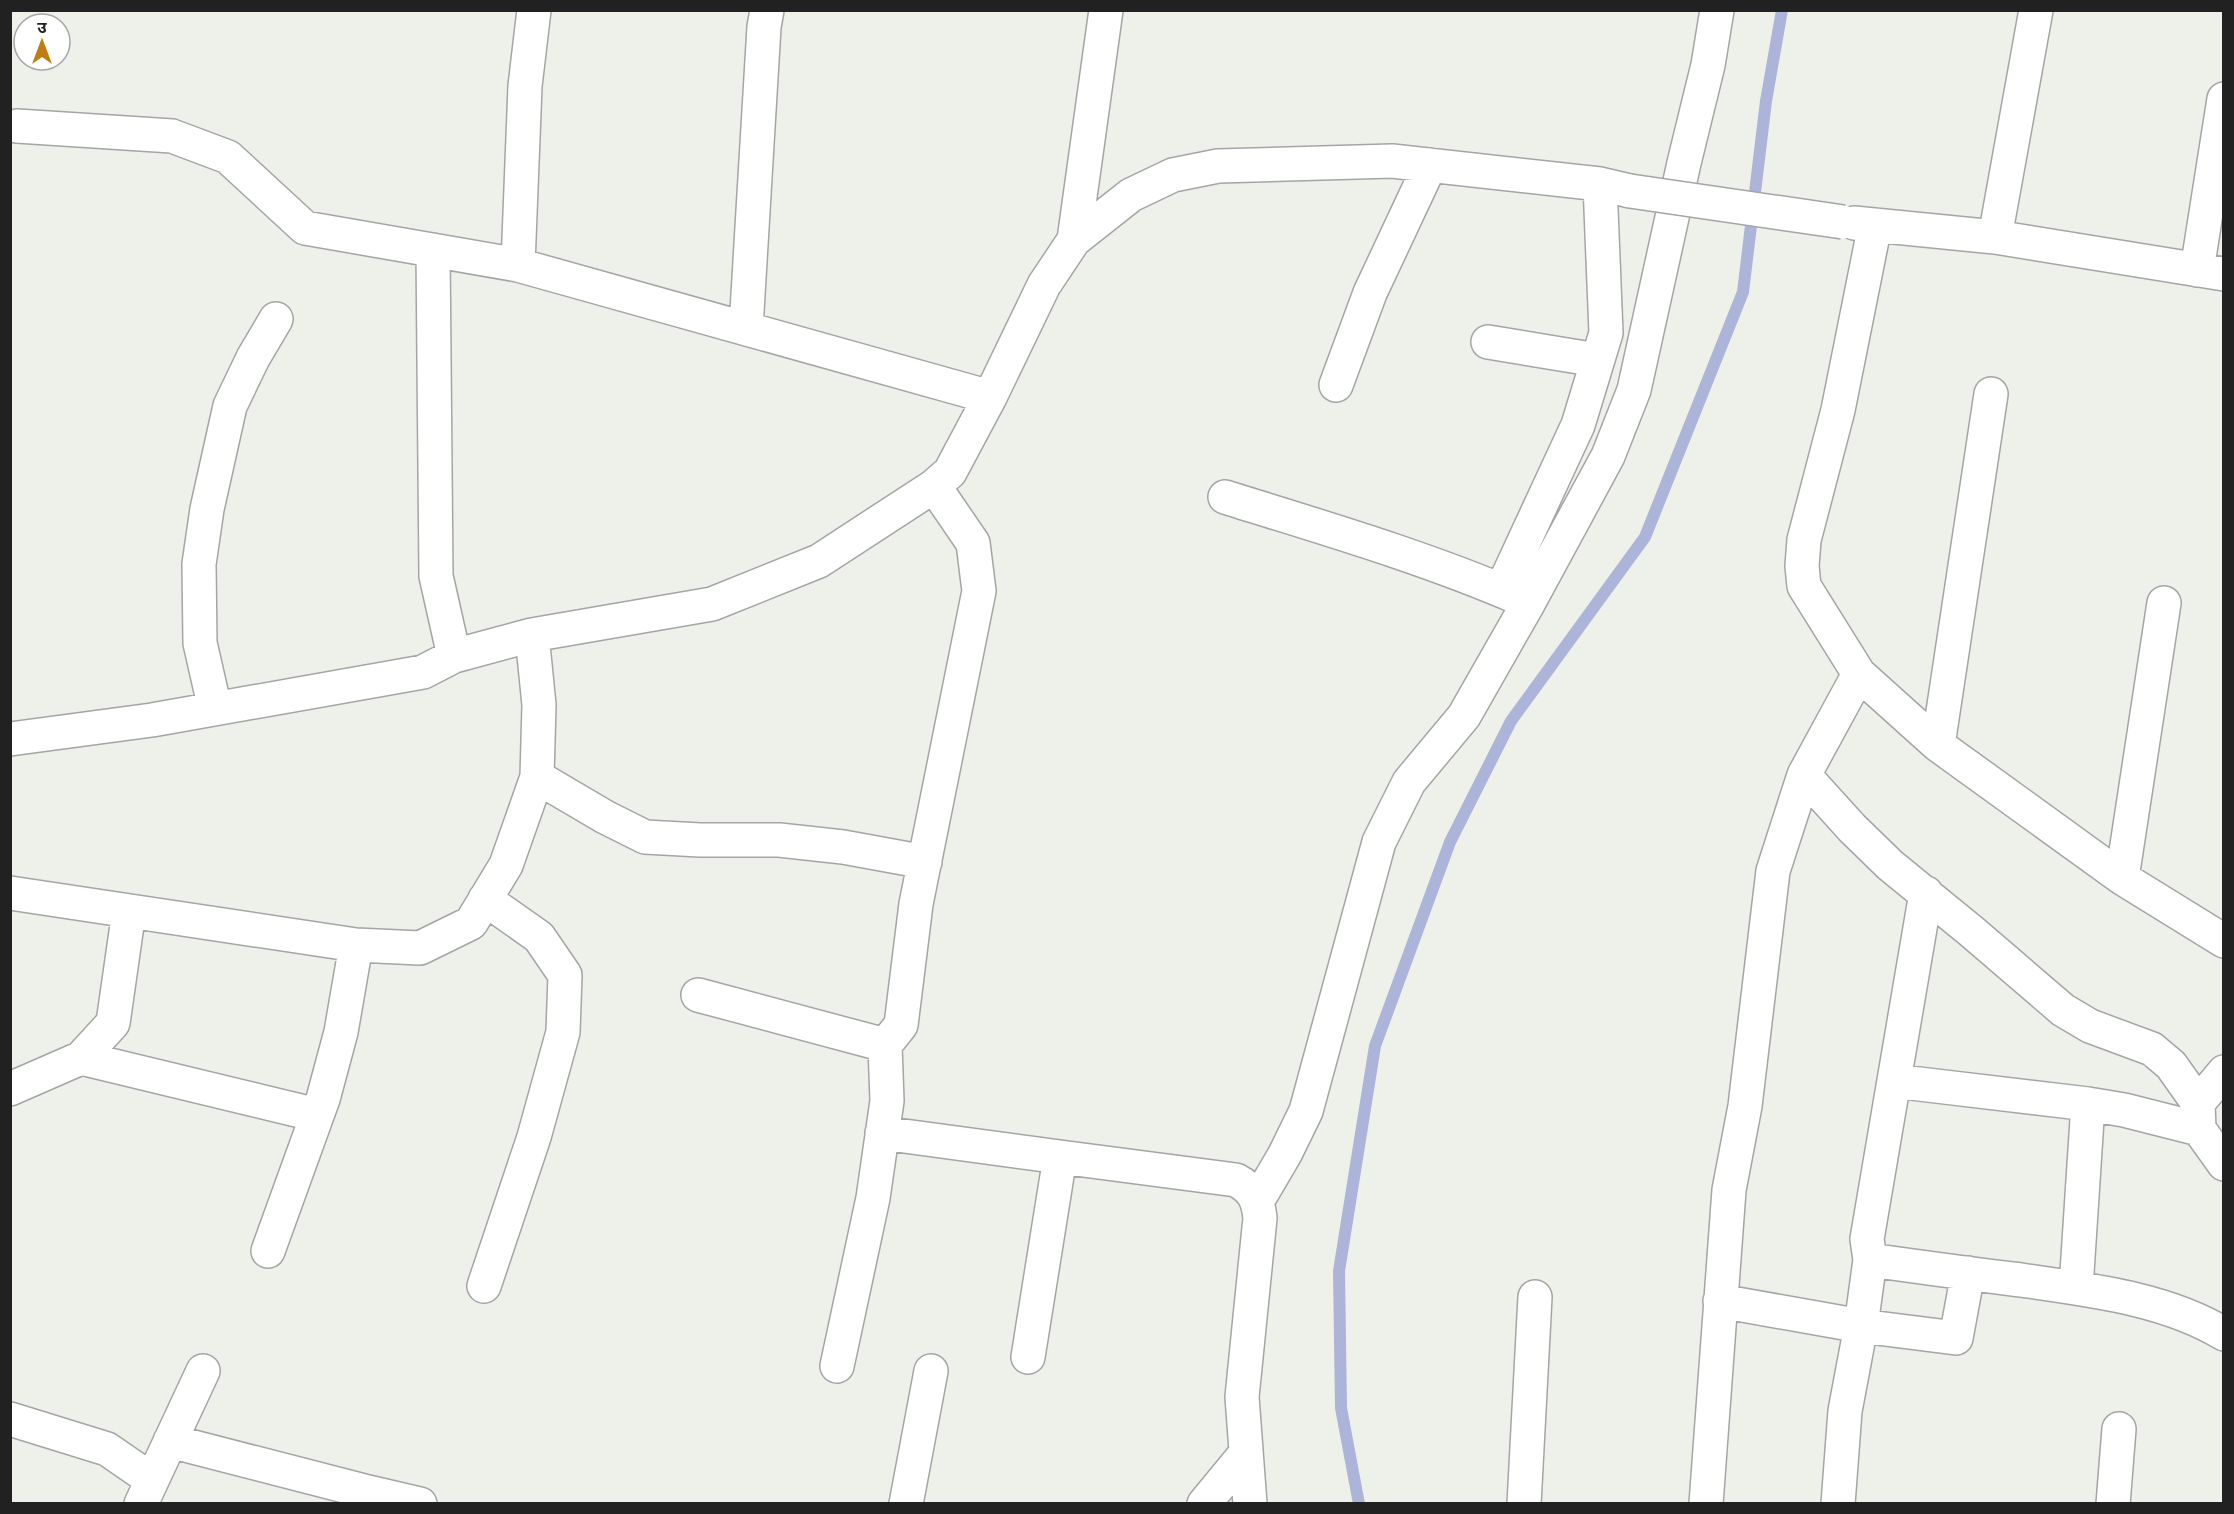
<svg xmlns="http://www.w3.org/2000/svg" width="2234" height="1514" font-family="Raleway,'Noto Sans Devanagari',sans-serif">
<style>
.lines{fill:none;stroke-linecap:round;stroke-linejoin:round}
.stream{stroke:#adb4da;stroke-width:12}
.minor-casing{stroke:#a5a5a5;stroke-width:36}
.minor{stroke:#fff;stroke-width:33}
.minor-bridge-casing{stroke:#a5a5a5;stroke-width:36;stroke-linecap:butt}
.minor-bridge{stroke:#fff;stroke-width:33}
</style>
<rect width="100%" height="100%" fill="#eef1e9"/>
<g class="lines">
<path class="stream" d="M1359,1504L1341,1408L1339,1271L1375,1046L1450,842L1511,721L1645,537L1743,292L1766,101L1782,10"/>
<defs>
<path id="minor" d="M534,10L525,86L518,265L990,397
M17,126L172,136L228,157L305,228L518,265
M1854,223L1995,237L2224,274
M1875,225L1838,410L1804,540L1802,566L1804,586L1859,674L1938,745L2122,878L2224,941
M1995,237L2036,10
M1074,240L1106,10
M433,250L436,576L454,656
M2197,270L2224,99
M746,328L764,27L767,10
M1488,342L1597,360
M1336,385L1370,293L1430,165
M1225,497C1324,528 1424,557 1519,598
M1498,589L1508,576L1578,425L1606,333L1600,184
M215,709L200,643L199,564L207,509L230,406L253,358L276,319
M10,739L152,720L423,672L454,656L532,635L712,604L819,561L934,486L950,472L990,397L1044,285L1074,240L1131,195L1173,175L1218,166L1392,161L1600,184L1630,191
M1938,745L1991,394
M1804,775L1852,828L1890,865L1971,931L2063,1010L2090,1026L2152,1049L2171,1065L2198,1103L2199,1129L2224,1164
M537,777L605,817L645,837L700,840H779L843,847L925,862
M2122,878L2164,603
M10,893L356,945L420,948L471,923L506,865L537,777L539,705L532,635
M1926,893L1867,1239L1870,1260C1920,1267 1970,1274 2021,1280C2088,1290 2165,1298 2224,1334
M698,995L885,1045L901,1025L916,904L979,591L973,543L934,486
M81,1058L317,1115
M1894,1081L2088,1104L2124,1110L2199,1129
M10,1089L81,1058L113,1023L129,911
M2198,1103L2224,1072
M882,1133L1060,1157L1028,1357
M1060,1157L1236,1180C1253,1189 1258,1199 1260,1218L1242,1397L1250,1504
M1258,1200L1285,1154L1306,1111L1379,842L1409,782L1464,716L1529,602L1608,456L1634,390L1684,163L1708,65L1717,10
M268,1251L323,1099L341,1032L356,945
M484,1286L534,1137L563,1032L565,975L539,937L485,899
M2076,1288L2088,1104
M1720,1301L1861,1326L1870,1260
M837,1366L873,1198L887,1101L885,1045
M10,1419L107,1449L152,1480
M170,1441L364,1491
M141,1504L203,1371
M363,1504L364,1491L420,1504
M906,1504L931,1371
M1204,1504L1246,1453
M1524,1504L1535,1297
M1706,1504L1729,1190L1745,1106L1773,871L1804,775L1859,674
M1838,1504L1845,1411L1861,1326L1956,1338L1968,1273
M2113,1504L2119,1429"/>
</defs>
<use href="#minor" class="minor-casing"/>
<use href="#minor" class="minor"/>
<defs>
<path id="minor-bridge" d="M1630,191L1843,222"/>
</defs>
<use href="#minor-bridge" class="minor-bridge-casing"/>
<use href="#minor-bridge" class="minor-bridge"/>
</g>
<rect width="2234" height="1514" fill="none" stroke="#212121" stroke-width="24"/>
<g transform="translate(42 42)"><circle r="28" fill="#ffffff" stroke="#a6a6a6" stroke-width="1.5"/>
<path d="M0-4.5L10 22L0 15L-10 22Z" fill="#c17d12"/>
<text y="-9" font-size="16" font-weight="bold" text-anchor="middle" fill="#212121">उ</text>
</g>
</svg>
